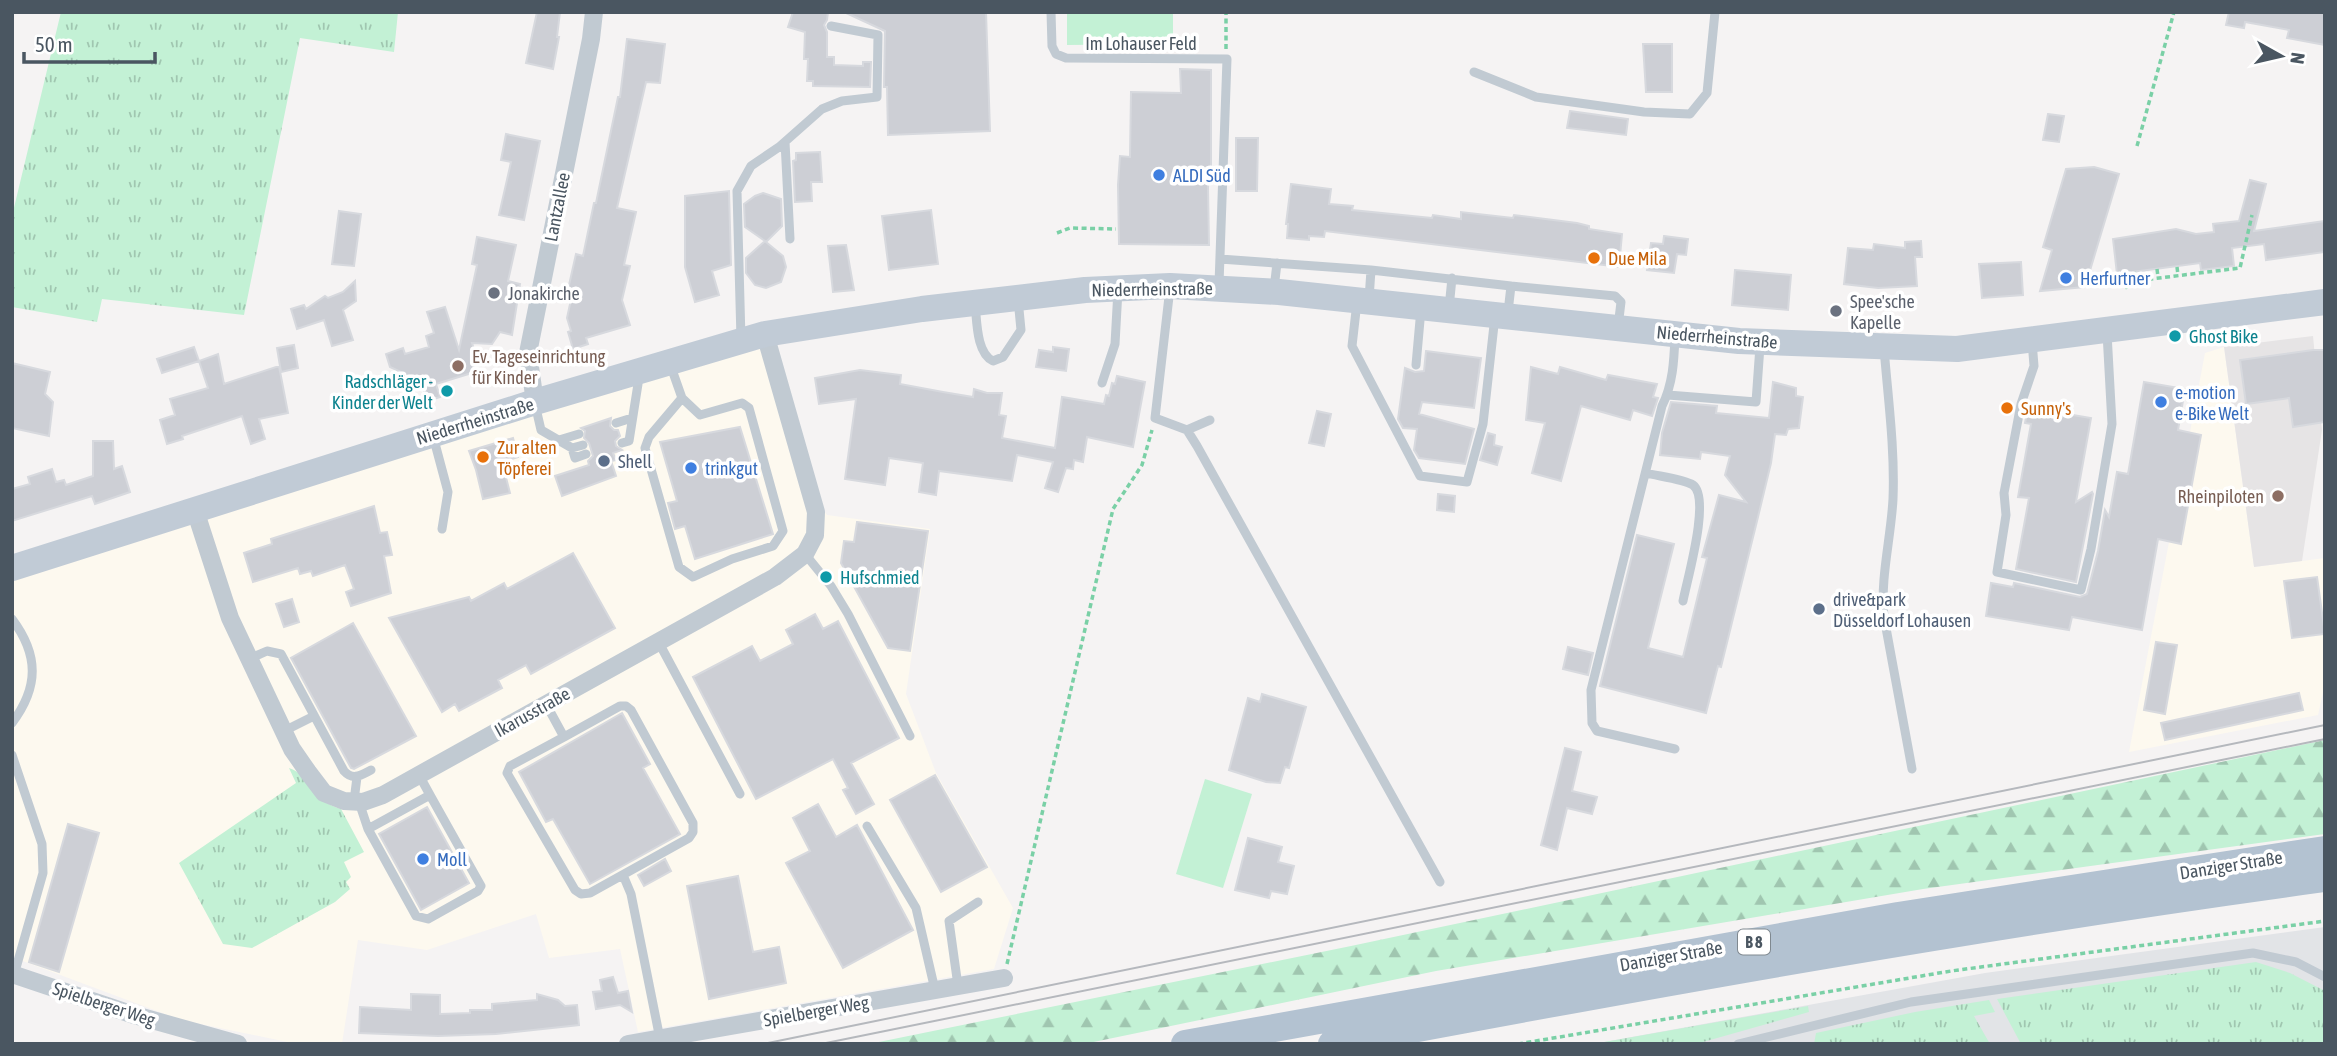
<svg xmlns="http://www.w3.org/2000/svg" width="2337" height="1056" font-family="'Asap Condensed',sans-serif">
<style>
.commercial{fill:#fdf9ef}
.education{fill:#e6e4e5}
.airport{fill:#e2e4e7}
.grass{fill:url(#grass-tufts)}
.forest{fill:url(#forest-firs)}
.park{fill:#c3f1d5}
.building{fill:#cdcfd5;stroke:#d7d9de;stroke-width:2}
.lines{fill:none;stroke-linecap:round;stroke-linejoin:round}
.path{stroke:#7ad0a6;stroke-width:3.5;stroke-dasharray:5 3.5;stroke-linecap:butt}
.lane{stroke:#c1cad2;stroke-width:9}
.street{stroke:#c1cad2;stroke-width:18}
.secondary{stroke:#c1cbd6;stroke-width:26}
.primary{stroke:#b3c2d1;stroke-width:28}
.tram{stroke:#b5b8bd;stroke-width:2}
.shop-dot{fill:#3f7fe0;stroke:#fff;stroke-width:2.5}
.food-dot{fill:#e8710a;stroke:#fff;stroke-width:2.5}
.worship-dot{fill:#6b7280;stroke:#fff;stroke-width:2.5}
.culture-dot{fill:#0f9aa8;stroke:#fff;stroke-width:2.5}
.education-dot{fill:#8d6e63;stroke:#fff;stroke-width:2.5}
.service-dot{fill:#5c6f8a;stroke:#fff;stroke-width:2.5}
.labels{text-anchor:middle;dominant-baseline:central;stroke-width:7;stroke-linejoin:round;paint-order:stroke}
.shield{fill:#fff;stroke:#808990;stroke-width:2}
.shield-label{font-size:16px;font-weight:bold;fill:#4a5661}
.street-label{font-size:18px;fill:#4a5661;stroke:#fff}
.shop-label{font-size:18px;fill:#366cbe;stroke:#fff;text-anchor:start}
.food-label{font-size:18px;fill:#c56008;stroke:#fff;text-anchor:start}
.worship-label{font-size:18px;fill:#5b616d;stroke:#fff;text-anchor:start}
.culture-label{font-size:18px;fill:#0d838f;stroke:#fff;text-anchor:start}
.education-label{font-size:18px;fill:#785e54;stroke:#fff;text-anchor:start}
.service-label{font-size:18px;fill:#4e5e75;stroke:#fff;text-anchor:start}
</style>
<defs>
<pattern id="grass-tufts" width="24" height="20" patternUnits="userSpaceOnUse" patternTransform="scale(1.75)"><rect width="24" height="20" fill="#c3f1d5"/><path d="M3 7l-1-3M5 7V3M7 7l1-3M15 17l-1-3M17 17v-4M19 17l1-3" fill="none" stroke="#a0c6b0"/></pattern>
<pattern id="forest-firs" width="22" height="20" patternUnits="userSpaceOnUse" patternTransform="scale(1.75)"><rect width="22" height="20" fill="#c3f1d5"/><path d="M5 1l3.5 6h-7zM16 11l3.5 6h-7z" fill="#a0c6b0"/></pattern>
</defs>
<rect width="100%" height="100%" fill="#f5f3f3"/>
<path class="commercial" d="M761,341L804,481L827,515L930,529L906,694L936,773L1013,908L994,969L638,1032L620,949L549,958L536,914L427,950L358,940L342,1044H297L181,1020L12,957V580Z
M2224,347L2254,567L2325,558V683L2318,715L2129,752L2205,353Z"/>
<path class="education" d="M2313,336L2322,430L2302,561L2254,567L2224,347Z"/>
<path class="airport" d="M2325,927V1044H1593L1985,973Z"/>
<path class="grass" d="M61,12H398L394,52L300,38L244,315L102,299L97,322L12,307V216Z
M289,768C311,775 312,801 341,809L364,852L344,862L351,877L346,882L350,889L335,902L252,948L223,944L179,863L296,783Z
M2256,962L2290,973L2325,991V1044H2021L1997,999Z
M1989,1000L1995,1012L1974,1016L1990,1044H1814L1816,1033L1915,1012Z
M1808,1006L1809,1012L1696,1044H1593Z"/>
<path class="forest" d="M2325,740V834L1923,889L1436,971L1084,1044H869L1351,946Z"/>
<path class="park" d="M1067,12H1173V44L1067,45Z
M1205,779L1252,794L1223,888L1176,874Z"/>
<path class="building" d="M537,12H560L557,37H559L553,69L526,63Z
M793,12H828L827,20L824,25L827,32V57H834V65L863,66V62H871L870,87L813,86V81H807L808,59H804L805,32L788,27Z
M844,12H986L990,131L888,135L887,87H884L885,31Z
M2229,12H2325V45L2287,38L2289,30L2245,22L2244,28L2226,25Z
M627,39L665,44L660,83L646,82L617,208L636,212L624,265L630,266L622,300L630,325L586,338L588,344L573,349L568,332L571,331L567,318L572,295L567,294L576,254L583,256L594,203H596L618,97H620Z
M1643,44H1672V92H1646Z
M1180,69L1211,70V167L1208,187L1209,245L1119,244L1118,185L1120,156L1130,157L1131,92L1181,93Z
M1570,111L1628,119L1626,135L1567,128Z
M2048,114L2064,116L2059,142L2043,140Z
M506,134L540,141L524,220L499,215L511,162L501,160Z
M1236,138H1258L1257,191H1236Z
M820,152L822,182H811L812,201L795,202L793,161L796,160V153Z
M2094,167L2119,174L2085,287L2040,291L2052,250L2043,247L2066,169Z
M2250,180L2266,184L2254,231L2325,221V252L2266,260L2264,244L2232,248L2234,266L2201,270L2200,263L2117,274L2113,239L2176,229L2196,234L2214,232L2213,224L2239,221Z
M1291,184L1331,189L1329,204L1353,206L1352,210L1432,218L1433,215L1461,219V212L1513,218L1514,215L1577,223L1589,226V229L1622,234L1619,267L1325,231L1324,237L1309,236V240L1287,238L1288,224H1286Z
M729,191L731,265L712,271L719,295L695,302L685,267V196Z
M763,193L781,199L782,226L766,242L783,256L786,267L781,282L766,288L755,285L746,273V258L765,241L745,227L744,204L755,196Z
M931,210L938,264L889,270L882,216Z
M339,211L361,214L354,266L332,264Z
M1664,236L1688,239L1686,255L1677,254L1674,273L1647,270L1651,243L1663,244Z
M477,237L516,245L508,281L520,284L512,335L500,332L492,344L472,343L477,359L472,361L475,372L436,384L440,397L427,401L423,388L407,393L401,372L390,367L386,354L403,348L405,354L429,347L426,336L434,333L427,312L445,307L459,350L477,265L472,264Z
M1921,241L1922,257H1915L1917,286L1878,288L1844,284L1848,248L1873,250L1874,244L1905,248V242Z
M846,245L854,290L833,292L828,246Z
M2021,262L2023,295L1982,298L1979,264Z
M1735,270L1791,275L1788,310L1732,305Z
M355,281L356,301L343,310L353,340L332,346L324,320L297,329L291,309L304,305L306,309L325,296L328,298L343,292Z
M294,345L298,368L281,372L277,348Z
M194,347L199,361L162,373L157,359Z
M1053,347L1069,349L1066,371L1036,367L1039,350L1053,352Z
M2313,350H2325V422L2293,427L2289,398L2246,404L2240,360Z
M1426,351L1481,358L1474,408L1422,402L1419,414L1474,429L1465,464L1419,458L1414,450L1417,429L1403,428L1398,419L1405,368L1415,372L1424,371Z
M218,354L224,384L279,366L288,413L259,419L265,439L251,444L242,416L182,436L183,439L167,444L160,420L175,415L170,399L208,388L199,361Z
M12,363L50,372L45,394L53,402L49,436L12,428Z
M1531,367L1558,374L1560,367L1606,380L1608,375L1657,384L1653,397L1658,398L1652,416L1633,410L1630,420L1581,406L1561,481L1532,473L1545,423L1526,420Z
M860,370L901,375L900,384L943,392L973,397L974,389L987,393H1002L999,415L1006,416L1002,438L1055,448L1062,397L1104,404L1106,395L1109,396L1112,383L1115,384L1117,376L1145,382L1133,447L1087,437L1083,462L1074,460L1073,469L1066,468L1058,492L1045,488L1053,462L1017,455L1012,481L939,471L936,495L919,492L923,463L889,458L885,485L845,479L856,399L819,404L815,378Z
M1773,382L1796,388V396L1803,397L1799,428L1788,429L1786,435L1775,434L1771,463L1758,517L1721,667L1718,666L1706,713L1600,686L1637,535L1674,544L1648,648L1683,657L1707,558L1702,557L1719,495L1746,502L1725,475L1730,456L1701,452L1700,459L1660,455L1662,433L1671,402L1717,406L1716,413L1769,418Z
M2144,382L2185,389L2178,430L2201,435L2181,544L2158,539L2142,630L2072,617L2069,630L1986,616L1991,583L2013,587L2014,583L2080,597L2087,594L2098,551L2105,510L2109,517L2117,472L2128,474Z
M2028,407L2058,412L2063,408L2067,414L2091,418L2076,502L2092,492L2093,494L2076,582L2016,569L2029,498L2018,497L2031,424L2025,423Z
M1317,411L1331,414L1324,446L1309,443Z
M611,418L610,426L614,430H618L620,436L615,441L616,446L622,450L613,453L616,460L611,461L616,476L562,496L555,476L589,465L588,461L593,456L589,443L584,438L585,431L581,428Z
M740,427L773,534L695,559L685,526L675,529L668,503L677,501L660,442Z
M1488,433L1495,435L1494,445L1502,447L1497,465L1480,460Z
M513,438L518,457L502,462L510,493L483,499L476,470L469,451Z
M93,441H113L114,469L122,466L130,492L95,504L92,496L12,521V489L30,484L28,477L52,469L56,482L64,480L66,485L93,476Z
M1438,494L1455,496L1454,512L1437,510Z
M374,506L380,533L387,532L392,555L384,556L391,593L351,606L346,592L354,589L345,565L313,576L311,571L300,574L298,568L253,582L244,553L272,544L271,539Z
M857,522L928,531L910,651L888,648L841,563L844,541L854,542Z
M573,553L615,628L531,674L526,665L498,680L502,688L459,711L455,704L442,712L389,618L469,597L471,601L504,583L507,589Z
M2317,577L2325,634L2292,638L2284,581Z
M292,599L299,622L284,627L276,604Z
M815,614L823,629L838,621L899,738L851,763L874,804L856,814L843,790L848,788L833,759L756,799L693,677L752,646L760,661L793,644L786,630Z
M353,623L416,736L354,769L351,768L291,658Z
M2156,642L2177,645L2165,714L2144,710Z
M1568,647L1593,653L1588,675L1563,669Z
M2299,693L2303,710L2165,740L2161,723Z
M1262,694L1306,707L1289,768L1285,767L1280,783L1266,782L1229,770L1248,698L1260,702Z
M622,713L650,764L643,768L680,834L590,884L553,819L546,822L519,772Z
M1565,748L1581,752L1572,791L1597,797L1592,814L1567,808L1557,850L1541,845Z
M935,775L987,867L941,892L890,800Z
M818,804L836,837L857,825L913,930L843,968L786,863L810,851L793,818Z
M427,807L469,883L421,910L379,834Z
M68,824L99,833L59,972L29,962Z
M1248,838L1282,847L1278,862L1294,866L1287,894L1271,891L1269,898L1235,890Z
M665,859L671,871L644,886L638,875Z
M738,876L753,952L779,947L786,983L709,999L687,886Z
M613,977L618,993L628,991L632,1012L620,1005L596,1009L593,992L602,991L600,980Z
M411,994L440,995V1014L470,1013V1010H492V1004L537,1000V994L558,1000L565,1006L577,1005L579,1025L496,1034L438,1036L359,1033L360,1007L411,1010Z"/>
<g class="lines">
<path class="path" d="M1226,49V12
M2137,146L2174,12
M1057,233L1070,228L1116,229
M2177,267L2178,275
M2157,269L2158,277
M2134,272L2135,281
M2125,288L2135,281L2240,268L2252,215
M1007,964L1113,509L1142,465L1152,430
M1518,1044L1951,971L2325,921"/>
<path class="lane" d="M1051,12L1052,46L1056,54L1066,58L1227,59L1219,284
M1474,72L1536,97L1644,112L1690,114L1707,93L1715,12
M785,142L790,239
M1220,259L1371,270L1511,286
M1170,288L1155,418L1187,430L1197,446L1440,882
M1274,289L1277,263
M1369,299L1371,270
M1357,302L1352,346L1420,476L1467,482L1483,424L1495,316
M975,304C977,320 976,353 993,361L1003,357L1021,330L1018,299
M1449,308L1452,278
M1508,312L1511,286L1615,296L1621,302L1618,327
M1675,336C1674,361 1673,384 1662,406L1591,690L1592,723L1597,731L1675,749
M741,339L737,191L751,166L779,147L822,109L842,101L877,97L878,35L831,26
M2032,341L2034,366L2021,404L2004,493L2006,515L1997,572L2081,590L2091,549L2112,424L2107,333
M1884,348C1888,398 1895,449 1893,499C1891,538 1880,578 1884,617L1912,769
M670,364L682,398L700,415L742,403L749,408L783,531L773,546L732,559L693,577L679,567L645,448L649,437L682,398
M1416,365L1421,309
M1102,383L1115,344L1118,290
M1668,395L1756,402L1760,346
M535,404L541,430L572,448L575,458L586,454
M616,423L632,418
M1187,430L1210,420
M433,436L448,492L442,529
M559,440L579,434
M622,443L629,441L638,384L636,374
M572,448L583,445
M1646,473C1657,476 1684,479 1693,485C1711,498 1687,580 1683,601
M805,554L831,586L848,614L910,736
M12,619C39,655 39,687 12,723
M658,641L740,794
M249,659L267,651L281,654L344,771C353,781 361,775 371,770
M546,704L564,737L510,766L507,773L575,890L581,894L590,893L689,838L693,832V823L631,710L626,706H620L564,737
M284,731L314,716
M12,755L42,844L43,873L14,975
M354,801L357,777
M359,802L368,829L430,795L419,775
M867,826L916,908L935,990
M368,829L416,916L428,919L478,891L481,886L430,795
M623,875L631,894L660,1039
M958,986L949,921L978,902
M1738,1044L1911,1002L2253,953L2296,962L2325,977"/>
<path class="street" d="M535,402L528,353L591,39L594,12
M195,510L230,618L292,749L308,772L324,793L344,801L363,802L383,795L775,577L805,554L815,535L816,512L765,334
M12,974L131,1014L238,1044
M628,1044L1004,978"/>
<path class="secondary" d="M12,568L535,402L765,334L922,309L1085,290L1170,286L1279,292L1739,341L1957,349L2325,302"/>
<path class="primary" d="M1185,1044L1898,916L2325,850
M1332,1044C1661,982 1992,923 2325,878"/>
<path class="tram" d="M763,1044L2325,725
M821,1044L2325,739"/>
</g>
<g class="shop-dot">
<circle cx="1159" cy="175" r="7"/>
<circle cx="2066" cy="278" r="7"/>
<circle cx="2161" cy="402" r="7"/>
<circle cx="691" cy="468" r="7"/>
<circle cx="423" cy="859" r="7"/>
</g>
<g class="food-dot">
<circle cx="1594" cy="258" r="7"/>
<circle cx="2007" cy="408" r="7"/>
<circle cx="483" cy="457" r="7"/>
</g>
<g class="worship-dot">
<circle cx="494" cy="293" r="7"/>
<circle cx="1836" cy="311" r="7"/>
</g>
<g class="culture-dot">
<circle cx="2175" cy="336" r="7"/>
<circle cx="447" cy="391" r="7"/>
<circle cx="826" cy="577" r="7"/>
</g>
<g class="education-dot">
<circle cx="458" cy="366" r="7"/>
<circle cx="2278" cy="496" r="7"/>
</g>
<g class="service-dot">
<circle cx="604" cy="461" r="7"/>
<circle cx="1819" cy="609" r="7"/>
</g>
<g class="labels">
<rect class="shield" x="1738" y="929.5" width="32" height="25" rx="5"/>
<g class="shield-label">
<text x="1754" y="942">B 8</text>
</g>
<g class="street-label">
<text x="1141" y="43">Im Lohauser Feld</text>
<text transform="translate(557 207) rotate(-79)">Lantzallee</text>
<text transform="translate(1152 289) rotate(-1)">Niederrheinstraße</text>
<text transform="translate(1717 337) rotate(5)">Niederrheinstraße</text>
<text transform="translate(475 421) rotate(-17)">Niederrheinstraße</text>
<text transform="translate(532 712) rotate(-29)">Ikarusstraße</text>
<text transform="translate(2231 865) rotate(-9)">Danziger Straße</text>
<text transform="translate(1671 956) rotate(-10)">Danziger Straße</text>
<text transform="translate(104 1004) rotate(18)">Spielberger Weg</text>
<text transform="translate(816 1011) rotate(-10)">Spielberger Weg</text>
</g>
<g class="shop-label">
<text x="1173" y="175">ALDI Süd</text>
<text x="2080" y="278">Herfurtner</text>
<text x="2175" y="392">e-motion<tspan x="2175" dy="21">e-Bike Welt</tspan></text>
<text x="705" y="468">trinkgut</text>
<text x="437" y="859">Moll</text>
</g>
<g class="food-label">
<text x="1608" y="258">Due Mila</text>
<text x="2021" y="408">Sunny's</text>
<text x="497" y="447">Zur alten<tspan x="497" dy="21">Töpferei</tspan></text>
</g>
<g class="worship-label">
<text x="508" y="293">Jonakirche</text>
<text x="1850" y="301">Spee'sche<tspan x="1850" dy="21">Kapelle</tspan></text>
</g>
<g class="culture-label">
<text x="2189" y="336">Ghost Bike</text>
<text x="433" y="381" text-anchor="end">Radschläger -<tspan x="433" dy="21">Kinder der Welt</tspan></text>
<text x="840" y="577">Hufschmied</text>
</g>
<g class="education-label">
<text x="472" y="356">Ev. Tageseinrichtung<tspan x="472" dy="21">für Kinder</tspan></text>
<text x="2264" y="496" text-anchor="end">Rheinpiloten</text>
</g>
<g class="service-label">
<text x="618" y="461">Shell</text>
<text x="1833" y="599">drive&amp;park<tspan x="1833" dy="21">Düsseldorf Lohausen</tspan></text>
</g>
</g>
<rect width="2337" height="1056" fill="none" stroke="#4a5661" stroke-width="28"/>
<g transform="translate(2281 56) rotate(98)" stroke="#ffffff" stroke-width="5" paint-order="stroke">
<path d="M0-5L12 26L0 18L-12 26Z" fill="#4a5661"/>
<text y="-10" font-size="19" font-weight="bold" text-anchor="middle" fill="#4a5661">N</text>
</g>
<path d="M24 52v10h131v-10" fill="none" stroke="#4a5661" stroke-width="3.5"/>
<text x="35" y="52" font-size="21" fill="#4a5661" stroke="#ffffff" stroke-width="5" paint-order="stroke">50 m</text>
</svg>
